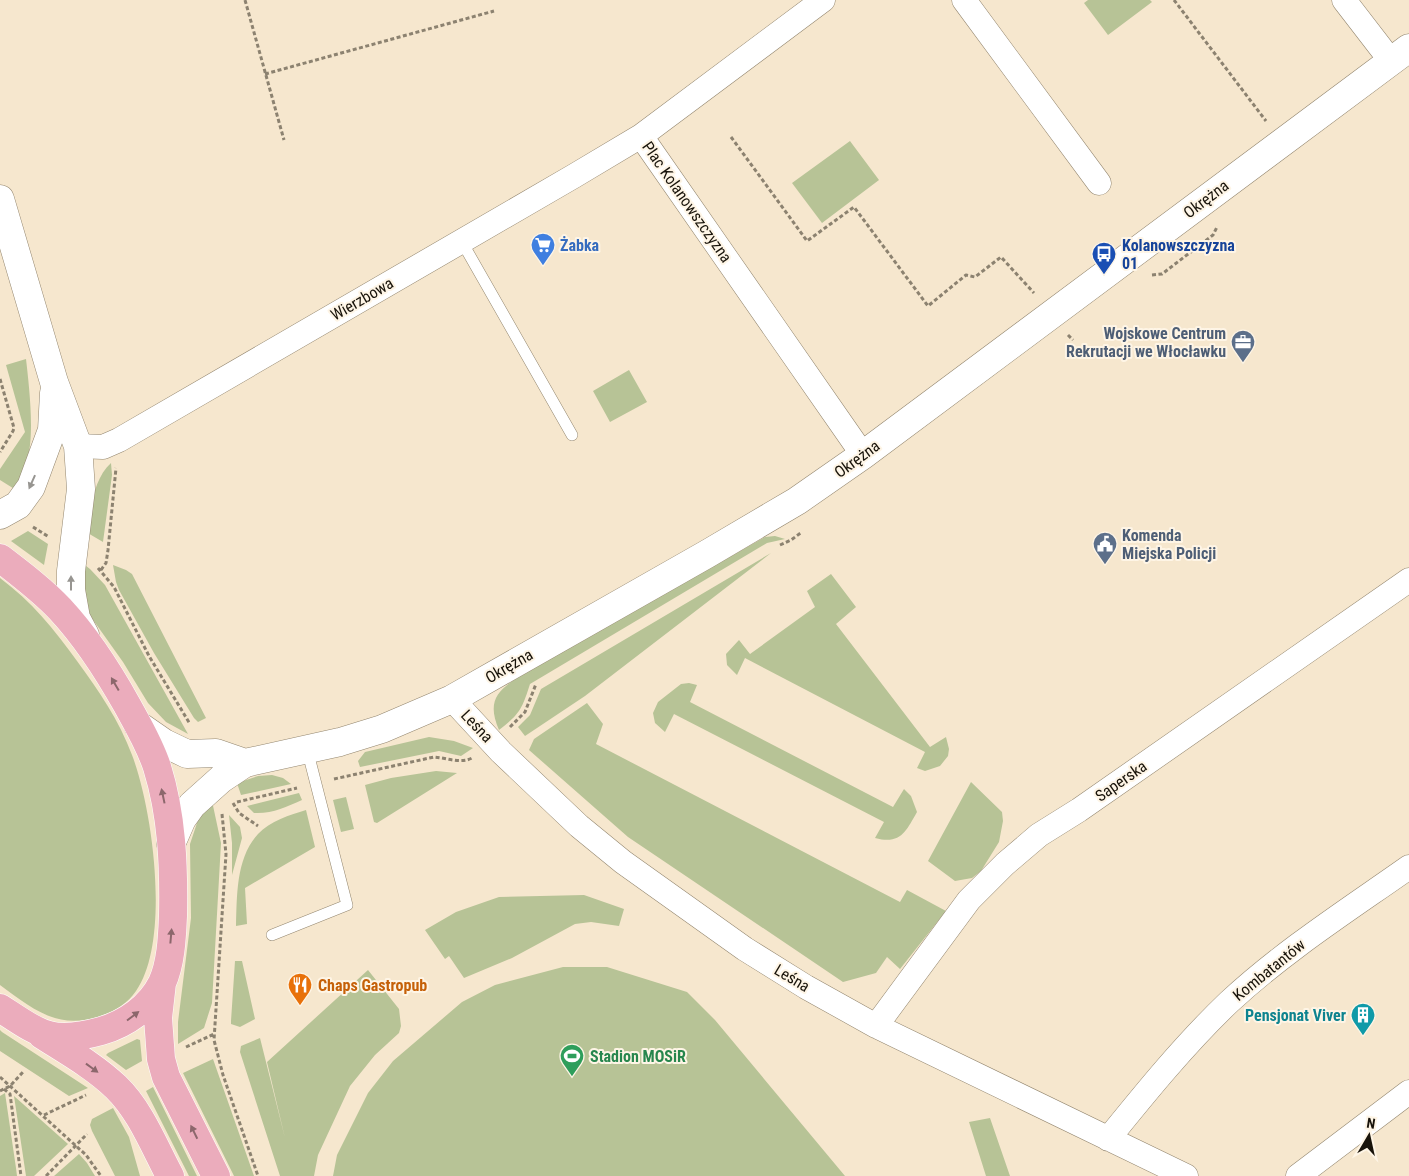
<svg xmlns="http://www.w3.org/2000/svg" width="1409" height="1176" font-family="'Roboto Condensed',sans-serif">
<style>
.green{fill:#b7c396}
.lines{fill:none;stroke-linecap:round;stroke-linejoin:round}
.service-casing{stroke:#93866f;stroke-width:12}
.minor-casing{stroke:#93866f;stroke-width:25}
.tertiary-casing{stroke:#93866f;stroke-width:29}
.primary-casing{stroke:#fff;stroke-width:29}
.path{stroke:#8c8270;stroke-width:3;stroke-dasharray:4 2.5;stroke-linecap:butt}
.service{stroke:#fff;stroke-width:11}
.minor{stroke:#fff;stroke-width:24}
.tertiary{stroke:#fff;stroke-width:28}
.primary{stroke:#ebacbc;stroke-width:28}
.oneway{fill:#979591}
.oneway2{fill:#8c676c}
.labels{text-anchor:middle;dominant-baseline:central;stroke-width:4;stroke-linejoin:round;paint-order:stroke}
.street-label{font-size:16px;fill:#18130a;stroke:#fef5e6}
.shop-label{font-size:16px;font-weight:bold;fill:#366cbe;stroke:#fef5e6;text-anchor:start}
.transit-label{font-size:16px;font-weight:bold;fill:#164399;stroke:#fef5e6;text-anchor:start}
.service-label{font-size:16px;font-weight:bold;fill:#4e5e75;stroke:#fef5e6;text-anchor:end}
.food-label{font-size:16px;font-weight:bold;fill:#c56008;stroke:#fef5e6;text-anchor:start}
.culture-label{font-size:16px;font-weight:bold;fill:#0d838f;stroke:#fef5e6;text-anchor:end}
.leisure-label{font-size:16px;font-weight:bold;fill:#27864d;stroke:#fef5e6;text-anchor:start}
</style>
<rect width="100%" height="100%" fill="#f6e7ce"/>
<path class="green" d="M1088,0H1150L1152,2L1108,35L1084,3Z
M850,141L879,180L822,223L792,183Z
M26,359C29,385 35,436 27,460C25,470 20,480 16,490L0,480V469L25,432L6,365Z
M629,370L647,402L610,422L593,391Z
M111,463L112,475L103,542L86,532C91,510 93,479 111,463Z
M28,531L48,544L44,565L11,541Z
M775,536L785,539L767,543L530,684C522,709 520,714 499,730C486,700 498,690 523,674L765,537Z
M771,553L585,696L525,736L518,727L530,715L541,689Z
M81,562L90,569L105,585L188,734L166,722L148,703L123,662L91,617L86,607Z
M113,565L126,570L132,574L206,718L198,722L194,718L154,653L119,590L116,582Z
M831,574L856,607L836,624L930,747L946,737L949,749L948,756L940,766L925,771L917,768L925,752L745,658L737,675L727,665L726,654L739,640L750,654L815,607L807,591Z
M0,578C32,602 54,629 77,661C99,691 119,720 132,755C153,810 171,941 136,991C128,1003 115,1011 103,1015C59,1032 33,1009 0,985Z
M689,683L697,685L690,702L893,807L904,789L911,796L917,812C906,831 901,845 875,838L884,822L674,714L665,732L655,723L653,713L658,702L681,684Z
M587,703L603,724L596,744L900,902L907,890L946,911L900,969L887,957L876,973L843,982L628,837L529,750L534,739Z
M429,737L454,741L473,748L461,756L439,751L360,767L358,761L365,752Z
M436,771L457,773L377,823L374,822L365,785L391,778Z
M272,775L283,778L291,784L241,795L237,783L258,776Z
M971,782L1002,812L1003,821L999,842L981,871L972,878L955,881L928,861Z
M299,793L302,800C286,807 272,814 254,813L247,806Z
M346,797L354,829L341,832L333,800Z
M212,801L221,843L212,1003L204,1028L178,1044V1022L191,918L190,844L198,820Z
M306,810L315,847L245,888L247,924L236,926C237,895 236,858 258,834C270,821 290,815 306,810Z
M229,815L240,827L242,838L232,875V843Z
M584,895L624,909L619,926L591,922L575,924L512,958L464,978L449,956L445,959L425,930L456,912L499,897Z
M235,961H242L255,1019L240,1027L231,1024V1021Z
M563,967H607L687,992L715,1020L845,1176H333L337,1155L368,1093L393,1061L462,1002L495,985Z
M368,970L399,1009L401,1026L399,1033L375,1055L350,1086L318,1155L314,1176H280L240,1052L241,1046L260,1038L285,1138L267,1062Z
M0,1030L2,1032L88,1088L69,1096L0,1051Z
M137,1039L140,1040L142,1061L126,1070L106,1055L108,1053Z
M213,1059L254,1176H234L183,1073Z
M153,1087L158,1097L197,1176H189L146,1091Z
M5,1093L16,1168L17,1176H0V1096Z
M14,1096L68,1144L34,1176H26Z
M113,1108L129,1137L140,1176H115L92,1131L90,1125L92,1119Z
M990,1118L1010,1176H986L969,1122Z
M79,1154L87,1163L95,1176H54Z"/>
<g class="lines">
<defs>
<path id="service" d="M462,242L572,435
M272,935L347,905L307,749"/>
<path id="minor" d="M964,0L1099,183
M1344,0L1391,61
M641,136L863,455
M78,446L103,447L119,440L574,176L641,136L823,0
M452,699L501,752L579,826L623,862L745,949L806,987L876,1026L1186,1176
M876,1026L969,900L1005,864L1039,835L1079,810L1409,580
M1108,1139C1146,1092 1185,1044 1229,1002C1284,951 1348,910 1409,867
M1298,1176L1409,1092"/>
<path id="tertiary" d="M0,199L54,382L78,446L81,489L71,571V590L76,618L85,635
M0,515L18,505L31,487L52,430L54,393
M138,725L164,743L187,754L216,753L245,763
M171,844L182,819L192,805L221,779L245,763L340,742L382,729L452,699L707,554L797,501L863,455L1409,48"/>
<path id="primary" d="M0,558C21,574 42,590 60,609C87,638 108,671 127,705C138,725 150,745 157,767C172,815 174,866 173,916C172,938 171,963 162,983C150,1007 126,1024 101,1031C51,1045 40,1034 0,1008
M162,983L158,1018L161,1059L166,1077L216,1176
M42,1035C67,1051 94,1066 116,1087C140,1110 154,1146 170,1176"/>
</defs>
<use href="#service" class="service-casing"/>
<use href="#minor" class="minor-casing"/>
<use href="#tertiary" class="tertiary-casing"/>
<use href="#primary" class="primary-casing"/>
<path class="path" d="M245,0L284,140
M1174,0L1266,121
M265,74L494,11
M731,137L807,241L854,207L928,306L966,275L975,277L1001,257L1034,293
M1152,275L1162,274L1213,235L1217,227
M1068,335L1073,340
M0,379L14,428L13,431L0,452
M33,527L49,537
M780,545L791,540L802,532
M98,568L114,587L149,656L190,724
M101,570L106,563L108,550L116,468
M510,727L525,712L536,684
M334,779L434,757C447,758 461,764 472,758
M237,802L297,788
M233,803L239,813L258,826
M222,814L226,854L214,1040L223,1075L258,1176
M186,1047L214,1034
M0,1077L86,1155L101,1176
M4,1089L10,1094L21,1176
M0,1091L10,1086L23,1072
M44,1115L86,1095
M46,1176L87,1134"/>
<use href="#service" class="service"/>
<use href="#minor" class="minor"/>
<use href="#tertiary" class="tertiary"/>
<use href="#primary" class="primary"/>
</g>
<defs><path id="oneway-solid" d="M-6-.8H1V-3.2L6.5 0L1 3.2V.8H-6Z" transform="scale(1.25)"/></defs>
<g class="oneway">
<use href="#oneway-solid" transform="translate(32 482) rotate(114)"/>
<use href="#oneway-solid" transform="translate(71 583) rotate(-90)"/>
</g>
<g class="oneway2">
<use href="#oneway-solid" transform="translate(115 684) rotate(-120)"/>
<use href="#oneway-solid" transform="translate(163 796) rotate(-102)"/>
<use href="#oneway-solid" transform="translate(171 936) rotate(-85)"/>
<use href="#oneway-solid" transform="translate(133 1016) rotate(-37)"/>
<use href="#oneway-solid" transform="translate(92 1068) rotate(36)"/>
<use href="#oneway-solid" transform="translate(194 1132) rotate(-116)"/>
</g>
<defs>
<symbol id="supermarket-pin" viewBox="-11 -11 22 30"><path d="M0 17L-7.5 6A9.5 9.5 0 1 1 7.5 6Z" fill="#3f7fe0" stroke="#fef5e6"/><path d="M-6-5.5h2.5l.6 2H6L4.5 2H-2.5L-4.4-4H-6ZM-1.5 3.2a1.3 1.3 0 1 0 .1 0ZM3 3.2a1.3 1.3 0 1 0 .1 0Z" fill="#fff"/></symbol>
<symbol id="bus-pin" viewBox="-11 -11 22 30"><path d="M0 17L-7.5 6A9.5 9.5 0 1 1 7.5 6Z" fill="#1a4fb4" stroke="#fef5e6"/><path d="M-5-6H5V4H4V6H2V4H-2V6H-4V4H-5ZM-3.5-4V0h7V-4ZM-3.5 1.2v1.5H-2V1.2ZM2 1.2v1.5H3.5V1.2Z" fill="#fff"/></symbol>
<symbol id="office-pin" viewBox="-11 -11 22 30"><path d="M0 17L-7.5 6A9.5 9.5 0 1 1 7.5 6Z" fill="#5c6f8a" stroke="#fef5e6"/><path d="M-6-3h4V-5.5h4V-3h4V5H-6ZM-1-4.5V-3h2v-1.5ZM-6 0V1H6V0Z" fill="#fff"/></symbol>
<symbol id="civic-pin" viewBox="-11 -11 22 30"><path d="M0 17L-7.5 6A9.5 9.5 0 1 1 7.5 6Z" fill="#5c6f8a" stroke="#fef5e6"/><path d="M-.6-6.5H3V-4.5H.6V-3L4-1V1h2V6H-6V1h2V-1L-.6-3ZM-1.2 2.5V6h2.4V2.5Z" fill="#fff"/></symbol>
<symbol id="restaurant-pin" viewBox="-11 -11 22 30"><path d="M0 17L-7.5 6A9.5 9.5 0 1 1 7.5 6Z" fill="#e8710a" stroke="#fef5e6"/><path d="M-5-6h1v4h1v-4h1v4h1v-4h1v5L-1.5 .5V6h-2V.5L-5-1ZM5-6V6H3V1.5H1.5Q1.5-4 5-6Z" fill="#fff"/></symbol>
<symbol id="building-pin" viewBox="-11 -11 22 30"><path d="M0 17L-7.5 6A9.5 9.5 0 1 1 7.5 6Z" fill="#0f9aa8" stroke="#fef5e6"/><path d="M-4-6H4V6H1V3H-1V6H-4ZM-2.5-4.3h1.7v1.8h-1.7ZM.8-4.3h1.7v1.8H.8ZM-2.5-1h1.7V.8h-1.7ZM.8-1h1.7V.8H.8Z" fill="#fff"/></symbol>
<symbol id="stadium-pin" viewBox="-11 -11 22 30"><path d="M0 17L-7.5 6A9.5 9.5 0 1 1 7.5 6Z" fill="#2e9e5b" stroke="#fef5e6"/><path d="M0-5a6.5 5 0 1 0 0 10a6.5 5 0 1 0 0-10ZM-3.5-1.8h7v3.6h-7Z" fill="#fff"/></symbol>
</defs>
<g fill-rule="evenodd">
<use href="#supermarket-pin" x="529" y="231" width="28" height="38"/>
<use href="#bus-pin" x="1090" y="240" width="28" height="38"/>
<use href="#office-pin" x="1229" y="328" width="28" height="38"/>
<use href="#civic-pin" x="1091" y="530" width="28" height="38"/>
<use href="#restaurant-pin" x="286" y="971" width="28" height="38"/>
<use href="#building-pin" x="1349" y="1001" width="28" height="38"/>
<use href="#stadium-pin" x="558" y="1042" width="28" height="38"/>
</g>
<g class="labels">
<g class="street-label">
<text transform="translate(1206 199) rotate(-37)">Okrężna</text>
<text transform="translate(687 202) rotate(55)">Plac Kolanowszczyzna</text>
<text transform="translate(362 299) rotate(-30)">Wierzbowa</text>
<text transform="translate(857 459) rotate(-36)">Okrężna</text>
<text transform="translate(509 666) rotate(-30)">Okrężna</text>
<text transform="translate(477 726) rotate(47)">Leśna</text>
<text transform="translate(1121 781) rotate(-35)">Saperska</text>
<text transform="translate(1269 970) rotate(-39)">Kombatantów</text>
<text transform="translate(792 978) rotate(31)">Leśna</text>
</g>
<g class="shop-label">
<text x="560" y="245">Żabka</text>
</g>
<g class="transit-label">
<text x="1122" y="245">Kolanowszczyzna<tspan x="1122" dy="18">01</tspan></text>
</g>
<g class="service-label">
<text x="1226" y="333">Wojskowe Centrum<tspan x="1226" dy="18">Rekrutacji we Włocławku</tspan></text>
<text x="1122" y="535" text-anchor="start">Komenda<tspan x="1122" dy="18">Miejska Policji</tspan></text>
</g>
<g class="food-label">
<text x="318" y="985">Chaps Gastropub</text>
</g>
<g class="culture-label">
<text x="1346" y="1015">Pensjonat Viver</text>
</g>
<g class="leisure-label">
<text x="590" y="1056">Stadion MOSiR</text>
</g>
</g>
<g transform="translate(1369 1136) rotate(9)" stroke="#fef5e6" stroke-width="4" paint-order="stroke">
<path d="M0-4L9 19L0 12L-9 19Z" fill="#18130a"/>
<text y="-8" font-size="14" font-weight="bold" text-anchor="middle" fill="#18130a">N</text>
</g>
</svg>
